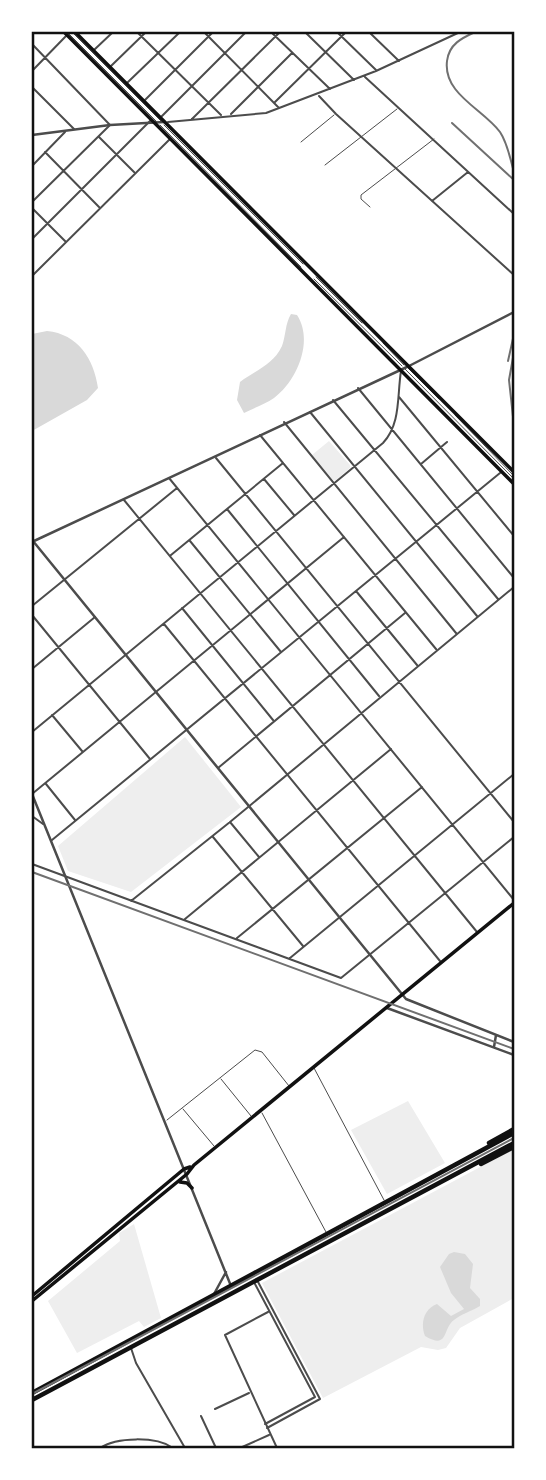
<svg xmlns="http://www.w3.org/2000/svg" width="546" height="1480" font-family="Spectral,serif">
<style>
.green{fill:#eee}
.water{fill:#d9d9d9}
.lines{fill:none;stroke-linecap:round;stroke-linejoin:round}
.service{stroke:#4c4c4c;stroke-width:1}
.pedestrian{stroke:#4c4c4c;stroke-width:2}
.minor{stroke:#4c4c4c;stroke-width:2}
.tertiary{stroke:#4c4c4c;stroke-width:2.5}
.secondary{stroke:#111;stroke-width:3.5}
.primary{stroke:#111;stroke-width:3.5}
.trunk{stroke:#111;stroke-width:4.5}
.rail{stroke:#707070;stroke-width:2}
.neatline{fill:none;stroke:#111;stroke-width:2.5}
</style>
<rect width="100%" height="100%" fill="#fff"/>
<path class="green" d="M329,441L350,465V468L336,480H333L312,455Z
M185,737L241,807L131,892L68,871L58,846Z
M408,1101L445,1163L387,1194L351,1130Z
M514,1149V1298L460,1328L446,1348L438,1350L421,1347L323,1398L262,1283Z
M134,1224L161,1318L144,1327L139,1321L77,1353L48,1301L120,1241L119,1233Z"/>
<path class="water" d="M291,314L297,315C314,341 297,381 274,398C265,404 254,408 244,413L237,400L240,382C256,370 273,365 282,346C286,335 285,324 291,314Z
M47,331C78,334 94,359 98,388L87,400L32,431V334Z
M454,1252L465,1254L473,1264L470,1288L480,1299V1306C472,1311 461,1314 454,1320C442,1329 449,1350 425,1336C420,1323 424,1309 437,1304L451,1316L464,1309L451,1293L440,1267L449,1254Z"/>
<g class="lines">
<path class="service" d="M67,32L157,122
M72,32L161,121
M160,125L301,267
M164,125L303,264
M301,142L334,115
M325,165L397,109
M370,207L361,199V195L434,139
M316,277L362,323
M314,279L402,366
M383,343L404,365
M408,368L439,399
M405,369L514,479
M455,415L514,476
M314,1068L384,1200
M221,1079L251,1116
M183,1109L214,1146
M262,1113L326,1232
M167,1120L255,1050L262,1052L289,1086"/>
<path class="pedestrian" d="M100,1448C116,1437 156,1436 173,1448"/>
<path class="minor" d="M137,32L221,115
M204,32L279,108
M271,32L330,89
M305,32L354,80
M337,32L376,70
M369,32L399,61
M32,44L110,125L32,202
M94,50L113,32
M111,66L146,32
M32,71L67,35
M365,77L514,214
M128,82L180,32
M32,87L74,129
M319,96L336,114L514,275
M145,100L213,32
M275,102L346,32
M231,114L292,53
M162,116L246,32
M192,119L280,32
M168,122L266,113L376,71L460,32
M99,137L134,172
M45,152L99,207
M32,166L65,132
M432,201L468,172
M32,208L65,241
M32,239L150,121
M32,276L170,139
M358,388L514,578
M399,397L514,536
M333,400L498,599
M310,412L477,616
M284,422L456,633
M260,435L436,649
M216,458L514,822
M421,464L447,442
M169,478L514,900
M264,479L294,515
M124,500L477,932
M227,509L379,696
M190,541L281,652
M171,555L283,463
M356,591L417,665
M32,606L177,488
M182,608L273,720
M32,615L150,759
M164,624L440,961
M32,669L95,617
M52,715L82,751
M32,732L383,443C401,424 397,396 401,371
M218,768L405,613
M46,784L75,820
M32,794L344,537
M32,816L43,824
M230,822L259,857
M213,837L303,946
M52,840L500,473
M32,864L341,978L514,837
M131,901L230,822L514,587
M185,919L391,749
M237,938L422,787
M290,958L514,774
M257,1280L320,1399L267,1428
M255,1284L315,1397L265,1424
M268,1312L225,1335L277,1448
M131,1348L136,1363L185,1448
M215,1409L249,1393
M201,1416L216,1448
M240,1448L269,1435"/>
<path class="tertiary" d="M32,135L110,125L164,122
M33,541L406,999L514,1042
M34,541L409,366L514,312
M32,794L231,1286
M387,1008L514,1055
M494,1047L496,1035
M214,1294L226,1272"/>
<path class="secondary" d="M180,1182L187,1183L192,1188
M32,1296L184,1169L190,1167
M32,1301L187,1174L194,1165L514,903"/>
<path class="primary" d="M64,32L514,484
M75,32L514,472"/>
<path class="trunk" d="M489,1143L514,1129
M481,1164L514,1147
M32,1393L514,1133
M32,1400L514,1143"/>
<path class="rail" d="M475,32C462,38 449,44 447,61C443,94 483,109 500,132C508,144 510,159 514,172
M452,123L514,180
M514,352L509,380L514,426
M508,361L514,334
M32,872L514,1049
M32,1394L514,1138"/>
</g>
<rect width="546" height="1480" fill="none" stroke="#ffffff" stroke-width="66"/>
<rect x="33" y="33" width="480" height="1414" class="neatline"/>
</svg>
